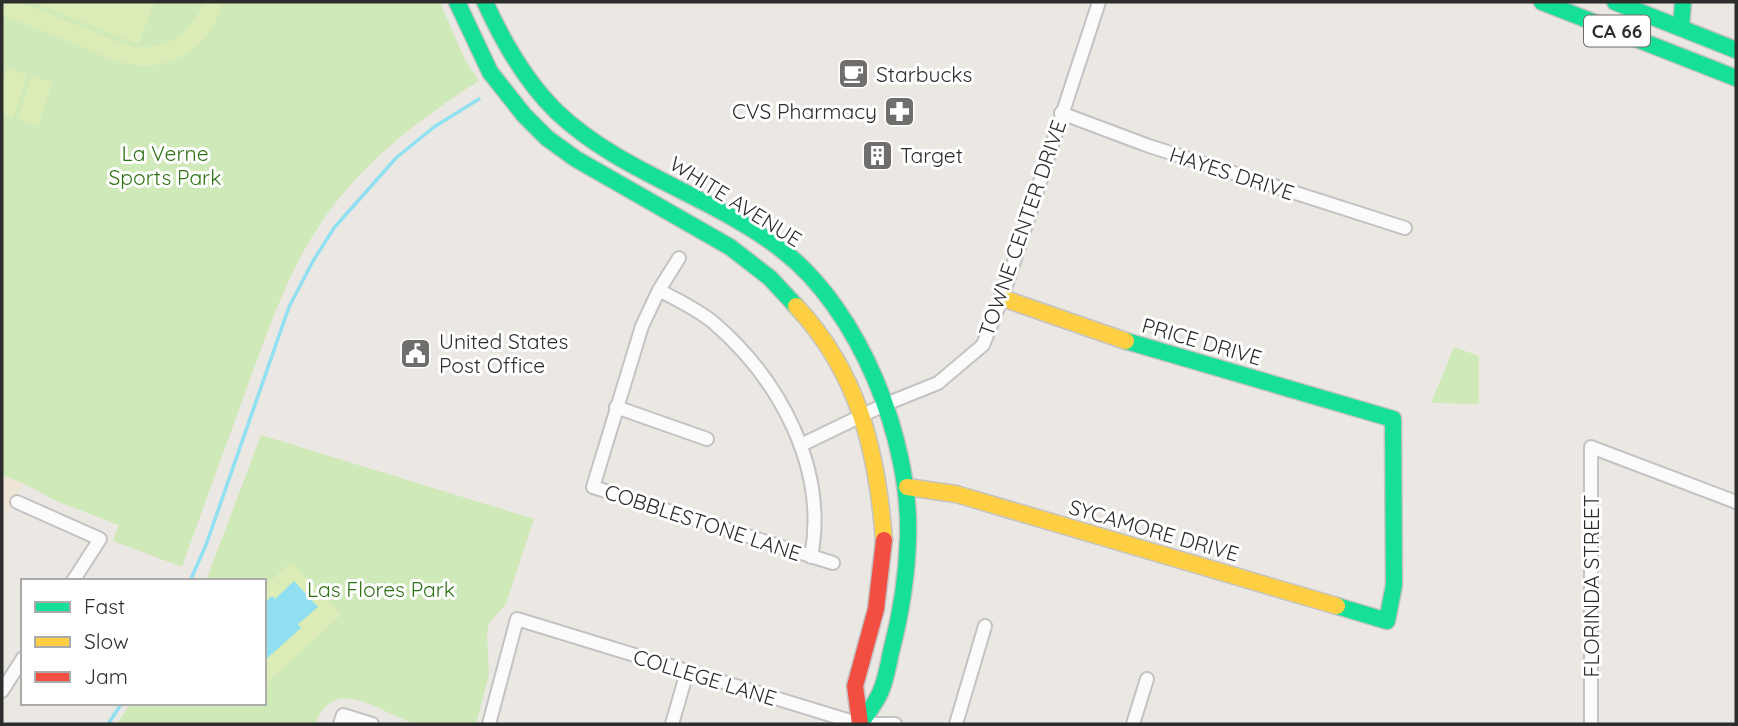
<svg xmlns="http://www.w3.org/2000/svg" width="1738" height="726" font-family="Quicksand,sans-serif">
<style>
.education{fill:#efe5d6}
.green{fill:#d0e9b9}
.pitch{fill:#dcecb6}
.water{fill:#91e0f2}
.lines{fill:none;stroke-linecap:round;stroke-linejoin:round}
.stream{stroke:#91e0f2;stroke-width:3.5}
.street-casing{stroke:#c4c3c3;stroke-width:16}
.fast-casing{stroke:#c4c3c3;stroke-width:19}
.slow-casing{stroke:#c4c3c3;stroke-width:19}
.jam-casing{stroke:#c4c3c3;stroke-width:19}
.street{stroke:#fcfbfb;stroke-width:12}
.fast{stroke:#16e098;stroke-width:16}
.slow{stroke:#ffcf43;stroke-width:16}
.jam{stroke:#f24e42;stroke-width:16}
.labels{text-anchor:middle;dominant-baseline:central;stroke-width:6;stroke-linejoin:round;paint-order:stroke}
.shield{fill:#fff;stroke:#6c6c6c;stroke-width:2}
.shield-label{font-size:19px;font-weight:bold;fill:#2d2d2d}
.poi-label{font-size:21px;fill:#2d2d2d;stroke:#fff;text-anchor:start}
.park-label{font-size:21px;fill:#2f7215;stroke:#fff}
.street-label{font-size:21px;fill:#2d2d2d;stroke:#fff}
</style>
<rect width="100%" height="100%" fill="#ebe7e2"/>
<path class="education" d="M2,475L23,483L2,521Z"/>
<path class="green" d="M2,2H440L465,60L479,81C417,120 360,164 319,226C287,274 269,328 249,382C227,443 204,505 182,567L113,541L119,525L56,501L23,483L2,475Z
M1454,347L1479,356V404L1431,403Z
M261,435L534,519L506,604L489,623L487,633L489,675L476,724C458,724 438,726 420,724C385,719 337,669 315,724H117L131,703H264V581H206Z"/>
<path class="pitch" d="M2,2H19C41,11 63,19 85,28C100,34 116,42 131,46C164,53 194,32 203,2H222C214,44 171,73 129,64C113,61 97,53 83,47C56,36 29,25 2,15Z
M32,2H155L138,44Z
M7,68L27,75L13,118L2,114V85Z
M32,76L52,83L38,126L18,119Z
M291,562L341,615L264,685V587Z"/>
<path class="water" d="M294,581L318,607L298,624L301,628L264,661V603L272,596L275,599Z"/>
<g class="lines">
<path class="stream" d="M190,581L206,545L289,307L313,261L334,228L396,158L434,127L479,99
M108,724L122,703"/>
<defs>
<path id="street" d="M1061,113L1149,146L1405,228
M679,258L659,290L642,326L593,487L833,563
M659,290C677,300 699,310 714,323C780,380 828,469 811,557
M616,407L707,439
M801,445L886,404L938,383L983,345L1002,298L1099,2
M17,502L100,539L73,581
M2,691L23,658
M340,724L343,715L372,724
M489,724L517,619L860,724H895
M672,724L687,672
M956,724L985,626
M1133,724L1147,679
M1591,724V447L1736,502"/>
<path id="fast" d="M457,2L490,72L524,115L547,138L576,159L730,247L770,278L796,306
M485,2C503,42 525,81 557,112C621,173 713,196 782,250C860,310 911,440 908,537C907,576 901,614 891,652C888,666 886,680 880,693C875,704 867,714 860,724
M1542,2L1736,78
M1615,2L1736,50
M1681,28L1683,2
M1126,341L1393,419L1394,585L1387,621L1337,606"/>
<path id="slow" d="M1002,298L1126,341
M796,306C859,373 877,452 884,540
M907,487L956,494L1337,606"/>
<path id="jam" d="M860,724L855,686L876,609L884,540"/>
</defs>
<use href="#street" class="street-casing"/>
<use href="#fast" class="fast-casing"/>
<use href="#slow" class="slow-casing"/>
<use href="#jam" class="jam-casing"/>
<use href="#street" class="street"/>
<use href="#fast" class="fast"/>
<use href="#slow" class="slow"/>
<use href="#jam" class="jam"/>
</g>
<defs>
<symbol id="cafe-square" viewBox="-11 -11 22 22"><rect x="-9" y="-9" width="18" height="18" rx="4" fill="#706e6c" stroke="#fff"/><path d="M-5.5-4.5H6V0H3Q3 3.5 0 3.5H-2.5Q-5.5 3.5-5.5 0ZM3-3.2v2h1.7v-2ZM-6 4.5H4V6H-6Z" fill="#fff"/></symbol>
<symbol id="pharmacy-square" viewBox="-11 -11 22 22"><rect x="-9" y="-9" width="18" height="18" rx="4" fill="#706e6c" stroke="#fff"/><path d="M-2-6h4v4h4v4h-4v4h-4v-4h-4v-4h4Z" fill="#fff"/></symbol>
<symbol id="building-square" viewBox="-11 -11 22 22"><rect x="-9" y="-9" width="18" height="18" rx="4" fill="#706e6c" stroke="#fff"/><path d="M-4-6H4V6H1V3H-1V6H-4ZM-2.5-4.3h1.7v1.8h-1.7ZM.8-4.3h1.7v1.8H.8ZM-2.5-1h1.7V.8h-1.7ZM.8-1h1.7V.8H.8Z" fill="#fff"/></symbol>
<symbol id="civic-square" viewBox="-11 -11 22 22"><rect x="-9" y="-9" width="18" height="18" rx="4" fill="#706e6c" stroke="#fff"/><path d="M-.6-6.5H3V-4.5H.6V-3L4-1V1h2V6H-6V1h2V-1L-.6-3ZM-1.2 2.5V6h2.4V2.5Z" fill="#fff"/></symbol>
</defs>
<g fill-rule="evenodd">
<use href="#cafe-square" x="836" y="56" width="35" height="35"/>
<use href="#pharmacy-square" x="882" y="94" width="35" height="35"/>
<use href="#building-square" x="860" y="138" width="35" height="35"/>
<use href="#civic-square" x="398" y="336" width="35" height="35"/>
</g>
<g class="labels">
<rect class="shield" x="1584" y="15.5" width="66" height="31" rx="5"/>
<g class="shield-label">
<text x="1617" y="31">CA 66</text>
</g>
<g class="poi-label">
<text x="876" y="74">Starbucks</text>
<text x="877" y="111" text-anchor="end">CVS Pharmacy</text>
<text x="900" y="155">Target</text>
<text x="439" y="341">United States<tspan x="439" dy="24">Post Office</tspan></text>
</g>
<g class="park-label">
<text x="165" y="153">La Verne<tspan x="165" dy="24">Sports Park</tspan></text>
<text x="381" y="589">Las Flores Park</text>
</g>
<g class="street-label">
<text transform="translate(1232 173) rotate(18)">HAYES DRIVE</text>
<text transform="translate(736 201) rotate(32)">WHITE AVENUE</text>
<text transform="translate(1022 228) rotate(-71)">TOWNE CENTER DRIVE</text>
<text transform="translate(1202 341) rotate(16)">PRICE DRIVE</text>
<text transform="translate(703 522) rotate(18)">COBBLESTONE LANE</text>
<text transform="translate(1154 530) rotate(16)">SYCAMORE DRIVE</text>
<text transform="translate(1591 586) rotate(-90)">FLORINDA STREET</text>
<text transform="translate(705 677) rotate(17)">COLLEGE LANE</text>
</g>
</g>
<rect width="1738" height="726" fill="none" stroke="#2d2d2d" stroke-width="7"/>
<rect x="21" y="579" width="245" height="126" fill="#ffffff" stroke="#ababab" stroke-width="2"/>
<rect x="35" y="602" width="35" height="10" fill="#16e098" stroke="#ababab" stroke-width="2"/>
<text x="84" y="614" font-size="21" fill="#2d2d2d">Fast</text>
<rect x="35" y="637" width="35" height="10" fill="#ffcf43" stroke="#ababab" stroke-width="2"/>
<text x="84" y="649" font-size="21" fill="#2d2d2d">Slow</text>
<rect x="35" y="672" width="35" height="10" fill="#f24e42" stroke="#ababab" stroke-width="2"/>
<text x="84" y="684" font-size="21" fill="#2d2d2d">Jam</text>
</svg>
